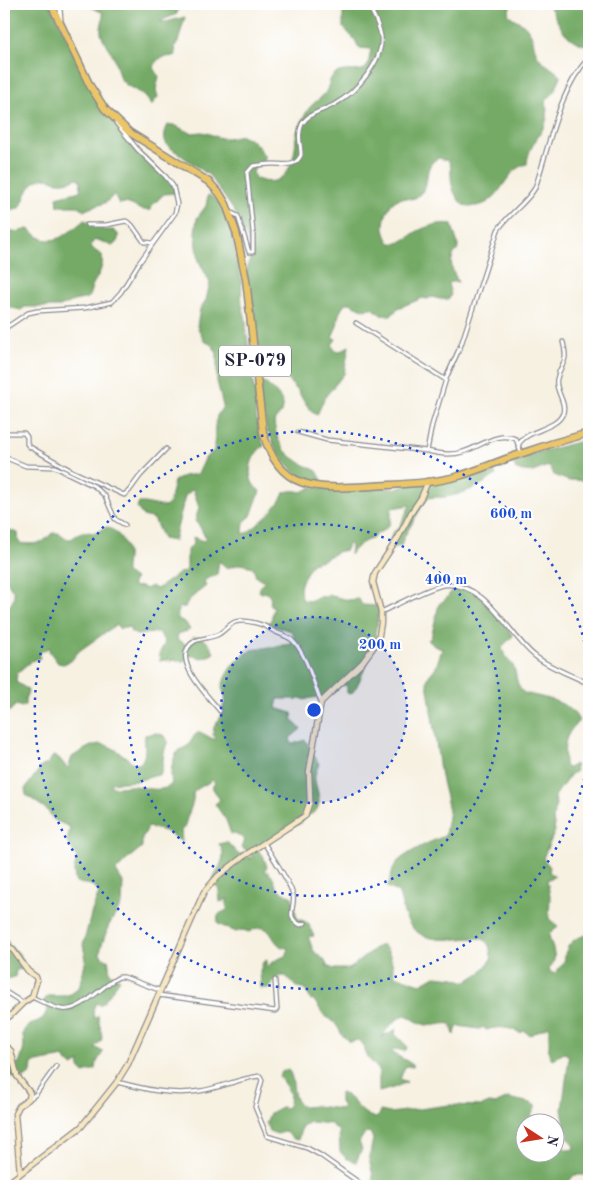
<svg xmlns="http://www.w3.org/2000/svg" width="593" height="1190" font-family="'Old Standard TT',serif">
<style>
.forest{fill:#74aa66;stroke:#4b6650}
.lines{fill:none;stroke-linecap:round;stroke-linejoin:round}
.street-casing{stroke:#8c8a8e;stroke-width:5.5}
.secondary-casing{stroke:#8c8a8e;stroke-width:7}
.highway-casing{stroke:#8c8a8e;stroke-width:9}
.street{stroke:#fff;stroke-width:3}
.secondary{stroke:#f7e8c3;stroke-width:4.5}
.highway{stroke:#ebc669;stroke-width:6}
.ring{fill:none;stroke:#1d4ed8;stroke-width:2.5;stroke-dasharray:2.5 5}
.labels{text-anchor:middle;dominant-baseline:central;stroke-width:4;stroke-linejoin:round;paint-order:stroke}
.shield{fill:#fff;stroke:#646476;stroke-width:1}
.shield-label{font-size:18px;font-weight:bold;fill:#22223b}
.centre{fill:#1d4ed8;stroke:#fff;stroke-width:2.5}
.ring-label{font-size:15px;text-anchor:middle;font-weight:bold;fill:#1d4ed8;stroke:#fff;stroke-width:4;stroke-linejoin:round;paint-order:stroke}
</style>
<rect width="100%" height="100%" fill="#fff"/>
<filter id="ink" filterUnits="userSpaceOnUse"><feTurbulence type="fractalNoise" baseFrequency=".02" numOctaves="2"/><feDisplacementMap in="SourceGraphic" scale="10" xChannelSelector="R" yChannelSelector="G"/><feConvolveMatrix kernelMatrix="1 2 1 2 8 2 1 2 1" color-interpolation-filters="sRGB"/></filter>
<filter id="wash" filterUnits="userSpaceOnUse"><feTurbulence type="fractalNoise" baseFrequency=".0096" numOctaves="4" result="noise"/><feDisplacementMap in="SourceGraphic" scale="20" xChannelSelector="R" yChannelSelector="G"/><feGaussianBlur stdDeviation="1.12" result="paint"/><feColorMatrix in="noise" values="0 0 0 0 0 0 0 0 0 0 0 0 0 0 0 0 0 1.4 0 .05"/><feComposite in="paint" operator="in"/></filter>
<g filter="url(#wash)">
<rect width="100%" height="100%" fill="#f7f1e2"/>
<path class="forest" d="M4,4H50L102,107L134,148L149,160L176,189V193L164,194L152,206L150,210C137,212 131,200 119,204L114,194C106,207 95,204 84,211L78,206H58L57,197L80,191L81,181L77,178C67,183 56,184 48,178C28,179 28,193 20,208L14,209L4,216Z
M86,4H172L175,8H178L177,14L160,21L166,22L185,17L178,42L175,46L176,55C169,58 157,55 155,65C153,70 155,72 159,76L156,90L158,97L151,106C146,91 130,90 122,81C117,75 117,64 114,58C110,49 103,42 101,33C100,26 104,20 103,13Z
M351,4L359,5L374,12L371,4H511L508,14C514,20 523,22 527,28C534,36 533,46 537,54C542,64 553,68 561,76L555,91L545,102C555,128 528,139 527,164C501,169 502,214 463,205C455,197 451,187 451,175C450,169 452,166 448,160L438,158C421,168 432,183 420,194C412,203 407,196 399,199C389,201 383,220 384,229C385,234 387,239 390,243C401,245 408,237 416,232C427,226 440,222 452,224C453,232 458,240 458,248C457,253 456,251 454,254C448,264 454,273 458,282H451L448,284L451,294L449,299H440L432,297L427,299L423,298L398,308L391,316L381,315L373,308H369L365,310L350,303H345L339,314L337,326L332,337L336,339L332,345L335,351L339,352L349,346L344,374L325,397L317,415L313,413L303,400L298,391L283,375L276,358L269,352L260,351C252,335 253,317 252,300C251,290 246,281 247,269C248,262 252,257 251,250L239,218L210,176L168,146C163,140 164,132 168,125C177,123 183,132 193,133C196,133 198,132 201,132C208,132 216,138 223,138C234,139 237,132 250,139C257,143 261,151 265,157L264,162L255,167L253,173L255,178C279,190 292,171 295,148C296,141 295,137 298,130C302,123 305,112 311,106C315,102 321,98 325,93C329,88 329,77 335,74C344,68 355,73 365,69L368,65L371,49L359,48L355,40L343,27V13Z
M548,4H583L589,11V46C562,40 561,25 548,4Z
M208,195C214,197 222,205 224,211C231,233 237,256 241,279C242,286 241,299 242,305C244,313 247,319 246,328L254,389L256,390L263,382C270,386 285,399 283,408C282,414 276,417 274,422C278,452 292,459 317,471L322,480L318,483C304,484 286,465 278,453C274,447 272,438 268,432L267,433L265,418L257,395C253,410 258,432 264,446C249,455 244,481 260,491L251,516L244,522L243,534C253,532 283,502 284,492C291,491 295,490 302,492L312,487L352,490L384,487L394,489L403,487L407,484L457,481L490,468L494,471L496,475C481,486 464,494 445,497C437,498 433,496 426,499L403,539L401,546L391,548L392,533L399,528L410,505L392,508C390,514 392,519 389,525C385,531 377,532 372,539C364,540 354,548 350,555L351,545L348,544L346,550L337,552L323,560L312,563C306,575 295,586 303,600L309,601L318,597L328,595L348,600L359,599L362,605L380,606L377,622L378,625L376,627C376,639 360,687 351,694L347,693V684L344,686L342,684C339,687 336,691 333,693C325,699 313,696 305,700L301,698L295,701L293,699H278L276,708L292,713L293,721L301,729L290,738L291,742L293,744L305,740C311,749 314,755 319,764C317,769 314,775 315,780C316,788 321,798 318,807C316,813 310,814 306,817C304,818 304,821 301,823C290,829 272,833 267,846L260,845L256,848L263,855L267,867L265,870L273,877L277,889L292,897L297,918L308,923L314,936L308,937C311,942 311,949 316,953C321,958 325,958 327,966L334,969H349L375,948L382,945C392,951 392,966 395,976L421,984L435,976L455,978L466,982L480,973L492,959C489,948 491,940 478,938C453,938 419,947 406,918C402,910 402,901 398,892L387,887C391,880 391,872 395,865C401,855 433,840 445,836L449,810L441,777L427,682L428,677L436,667L442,649L434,646L428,640L431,638L439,604L446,599L458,582L475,590L485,598L486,602L513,636L502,647C503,655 508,658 512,664C518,673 514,684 524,693C543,698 570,700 579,721C563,737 564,745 565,765L568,768L575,764L576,771L571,774L555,796L556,805L553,819L555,831L543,858L550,867L549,872L555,876L547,880L550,896L549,919L558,926L549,935C551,946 560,959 549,968L551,973H557C558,967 561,967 563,963C566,957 564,960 565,954C569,940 577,938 589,934V1180L588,1175H574L567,1184L580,1183L577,1186H372L373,1176L369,1159L373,1139L370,1132L365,1133L359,1142L362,1149L356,1162L347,1159L340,1152L339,1132L331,1124L311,1122L302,1126L298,1140L294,1139L285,1132L277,1134L269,1131L266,1123L270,1113L281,1107L286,1108L289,1104L290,1093L279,1076L283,1071L288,1069C297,1081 289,1099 303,1107L315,1106L341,1109L343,1107L340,1102V1093C355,1096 357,1114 376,1118L380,1114V1111L390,1113L449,1105L482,1106L489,1103L495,1104L508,1098L531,1103L536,1106L528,1122H526V1152H556V1144L568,1150L574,1149L573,1144L568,1138L569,1135L565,1125L562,1110L569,1058L567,1054L562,1053L553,1060C546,1053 550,1048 549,1039C549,1034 548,1032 549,1026L530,1035L524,1031L520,1033C510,1027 498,1026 486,1030L484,1027L479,1029L458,1026L454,1035L451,1024C442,1022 434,1028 423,1024C416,1022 411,1017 405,1015C395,1019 385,1030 381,1039L386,1034H389L396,1029L395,1034L406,1045L407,1048L405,1051L395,1049L392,1052C399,1058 408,1060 414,1066L413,1067L407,1066L405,1067L400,1079L407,1082L393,1088L379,1092V1070L368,1058L362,1043L358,1040L349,1042L342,1035L336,1024L324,1015L313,999L311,1000L305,989L295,986L286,976H281L275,980L269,988H261L260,971L263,962L267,960L266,967L267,968L272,962L287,955L288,948C269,949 275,916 249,932L243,930L236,932L218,924C216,911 222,914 228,909L226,904L228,899L220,902L219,889L212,884C215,870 230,858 219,844L227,842L238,854H248L250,860L252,854L241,847L245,841C242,837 237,833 231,834L226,820L215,804L220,800L212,787L215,783L212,780C206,785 198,787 193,793C195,805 186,815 185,827L181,830L182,842L165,831L148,827L142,839V847L130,857L116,871L123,882L122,904L109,925L102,944L100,953L103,958L108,960C111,972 106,972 120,979L103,1003L100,1005L96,1003L93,1010L94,1019L98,1015C98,1022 104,1037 101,1041C100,1043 97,1045 95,1047L103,1052L97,1062L96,1069L84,1073L79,1068L80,1062L73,1066L67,1062L64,1057L32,1063L31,1073L20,1081L11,1076L4,1074V1060L14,1064H19C21,1058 24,1051 24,1045C24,1039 21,1034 25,1029C32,1020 44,1024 47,1009L44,1005V1000L48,996H62L71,994L79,988L86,959L83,945L92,911L99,893C92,880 84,887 75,881L74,871L77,857L67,842L70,827L54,820L46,809L26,795L25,789L41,767L48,763L53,756L59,758L68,769L72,757C96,742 101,738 126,757C131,761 133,764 139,764C148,757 144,745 145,735L156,733L163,735L168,741C162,753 164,762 161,774L136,781L110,783L112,787C119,788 126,785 133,786C146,787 157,793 170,786L172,782C169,774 173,756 179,750C181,749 184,748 186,747C193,741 192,735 200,732L213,739H217L213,735L214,727L220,718L226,698L222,688L225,677L233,664L251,650L290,644L294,640V636L291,631L273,626L268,623L271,620L274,607L270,605C271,598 271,596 265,592L261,593L259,591L261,585L265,581L256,577L253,567L241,564L227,568L219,561L217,575C212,578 208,576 204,582L206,586L190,599L185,607L179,608L177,618L186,623L190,630L178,634L177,640L184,643L187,647L193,637C205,636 210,644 214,653C202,661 201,657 188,655L184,661L164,660L160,661L159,654L165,643L159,632L137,635L131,632L129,627L120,629L116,625L79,651L71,661L63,664L58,663L49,651L50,647L39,653L40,658L31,661L17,673L16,682L27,689L28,692L25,699V705L22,707L16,705L10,711L4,713V610L10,606L14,598V592L4,577V533L10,530L18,533L19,543C26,544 39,545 45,540C48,537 50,534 54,533C61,532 63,537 68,539C74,540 76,533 82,532C90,531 97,536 103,528L108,527C118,532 125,541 127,553C128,559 125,566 126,573L135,579L132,586L137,587L141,586L145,589L151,586L157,589L179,573L184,572L187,569V550L194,543L193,537L203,541L206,539L200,527L195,521L199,508L193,489L185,496L174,541L163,539L154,519L143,516L137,508L139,503H144L166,507L169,503L174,481L184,476L198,474L206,457L214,451L215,426L217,416L223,406L217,381V353L212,345L204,341L197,326L200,309L206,300L210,283L199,261L195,232L197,218L206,206Z
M85,220L95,225L100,224L103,230H113L118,234C119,240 117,243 112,246L98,240L93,241L91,246L94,250L102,255C104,269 97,277 92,286C91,290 90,294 88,298L74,301L60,307H25L21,310L4,306V231L17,232L28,229C33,231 36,236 41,238C58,246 73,228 85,220Z
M589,439V481L573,480L569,481L554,475L552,470L548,466L533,472L516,470L514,465L516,460L521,457Z
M4,936L7,938L9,945L18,952L26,966L23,969L16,970L15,977L6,979L4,978Z"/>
</g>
<g filter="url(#ink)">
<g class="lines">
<defs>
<path id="street" d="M57,4L60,9L61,20
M230,212L238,216L249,252H253V232L247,173L253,166C259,165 267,164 273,164C285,164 295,168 301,155C301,144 297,135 302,124C309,112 324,111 335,104C355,93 384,61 381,36C379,24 373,14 368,4
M87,225H106L126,221L132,225L144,242L153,243
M356,323L446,380
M4,329L28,313L37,311L85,308L112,302L121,292L139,263L175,213L177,204L173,186L166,177L138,150L116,123
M298,432L327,440L427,451
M4,433H24L27,437V444L30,447L72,471L124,495L129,491L140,476L166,449
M519,444C527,429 557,430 563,413C567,402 554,390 557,379C561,360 569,366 563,342
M521,453L516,439C497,431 480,447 463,452C451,456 439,454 427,451L432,425L447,376L461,345L498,230C508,214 525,205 535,188C549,148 559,88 589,58
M4,457L26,466L55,467L94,486L105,496L115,519L125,525
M381,612C397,605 429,587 444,585C487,581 508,635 535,656C550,668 572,675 589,684
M220,711C209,697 167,657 195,641C201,638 210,638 217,635C224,632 228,625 235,622C246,619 263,624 272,630C278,634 286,635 292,640C306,653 314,684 321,702
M264,843C272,856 290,882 293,895C296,906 284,918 301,925L305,923
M4,991L23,1003
M158,995L275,1011L277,1009L275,980
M32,997C41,1001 51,1007 61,1009C81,1013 102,985 119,977H124L159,990
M117,1082C144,1089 172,1096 200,1091C220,1088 240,1078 260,1076L262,1080L255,1107L267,1136L307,1148L320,1155L364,1186
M29,1099L36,1094L56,1066
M11,1182L18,1186"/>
<path id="secondary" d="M4,942L13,950L28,971L36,977L37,980L32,997L23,1003L10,1016L4,1019
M4,1045L11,1051L17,1076L30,1093L29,1099L19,1106L15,1114L20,1173
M4,1186L81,1127L117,1082L128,1064L204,892L218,876L244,856L305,816L310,801L309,772L321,702L362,663L375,645L379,635L381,623V612L373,582L375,573L398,538L411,513L421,498L428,481"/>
<path id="highway" d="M51,4L90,86L105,109L129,132L209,182L220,194L226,204L236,232L246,279L263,432C279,493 319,489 372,486C400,484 431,484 459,476C479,470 499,461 520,454C543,446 566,439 589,433"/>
</defs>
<use href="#street" class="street-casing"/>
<use href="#secondary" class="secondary-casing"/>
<use href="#highway" class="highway-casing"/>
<use href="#street" class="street"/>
<use href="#secondary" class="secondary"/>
<use href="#highway" class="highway"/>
</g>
</g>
<circle cx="314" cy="710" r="93" fill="#1d4ed8" fill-opacity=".12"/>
<g class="ring">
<circle cx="314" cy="710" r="93"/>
<circle cx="314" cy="710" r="186"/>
<path d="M589 756A279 279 0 1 1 589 664"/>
</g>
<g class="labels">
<rect class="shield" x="219" y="345.5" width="72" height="31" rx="4"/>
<g class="shield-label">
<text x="255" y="361">SP-079</text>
</g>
</g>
<circle cx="314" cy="710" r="8" class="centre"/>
<g class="ring-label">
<text x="511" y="518">600 m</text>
<text x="446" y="584">400 m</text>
<text x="380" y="649">200 m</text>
</g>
<rect width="593" height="1190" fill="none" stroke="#fff" stroke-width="20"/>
<g transform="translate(540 1138) rotate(102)"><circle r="24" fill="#ffffff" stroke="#a7a7b1"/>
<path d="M0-4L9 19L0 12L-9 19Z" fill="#c8321e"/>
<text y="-8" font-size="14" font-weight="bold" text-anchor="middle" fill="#22223b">N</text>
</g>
</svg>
